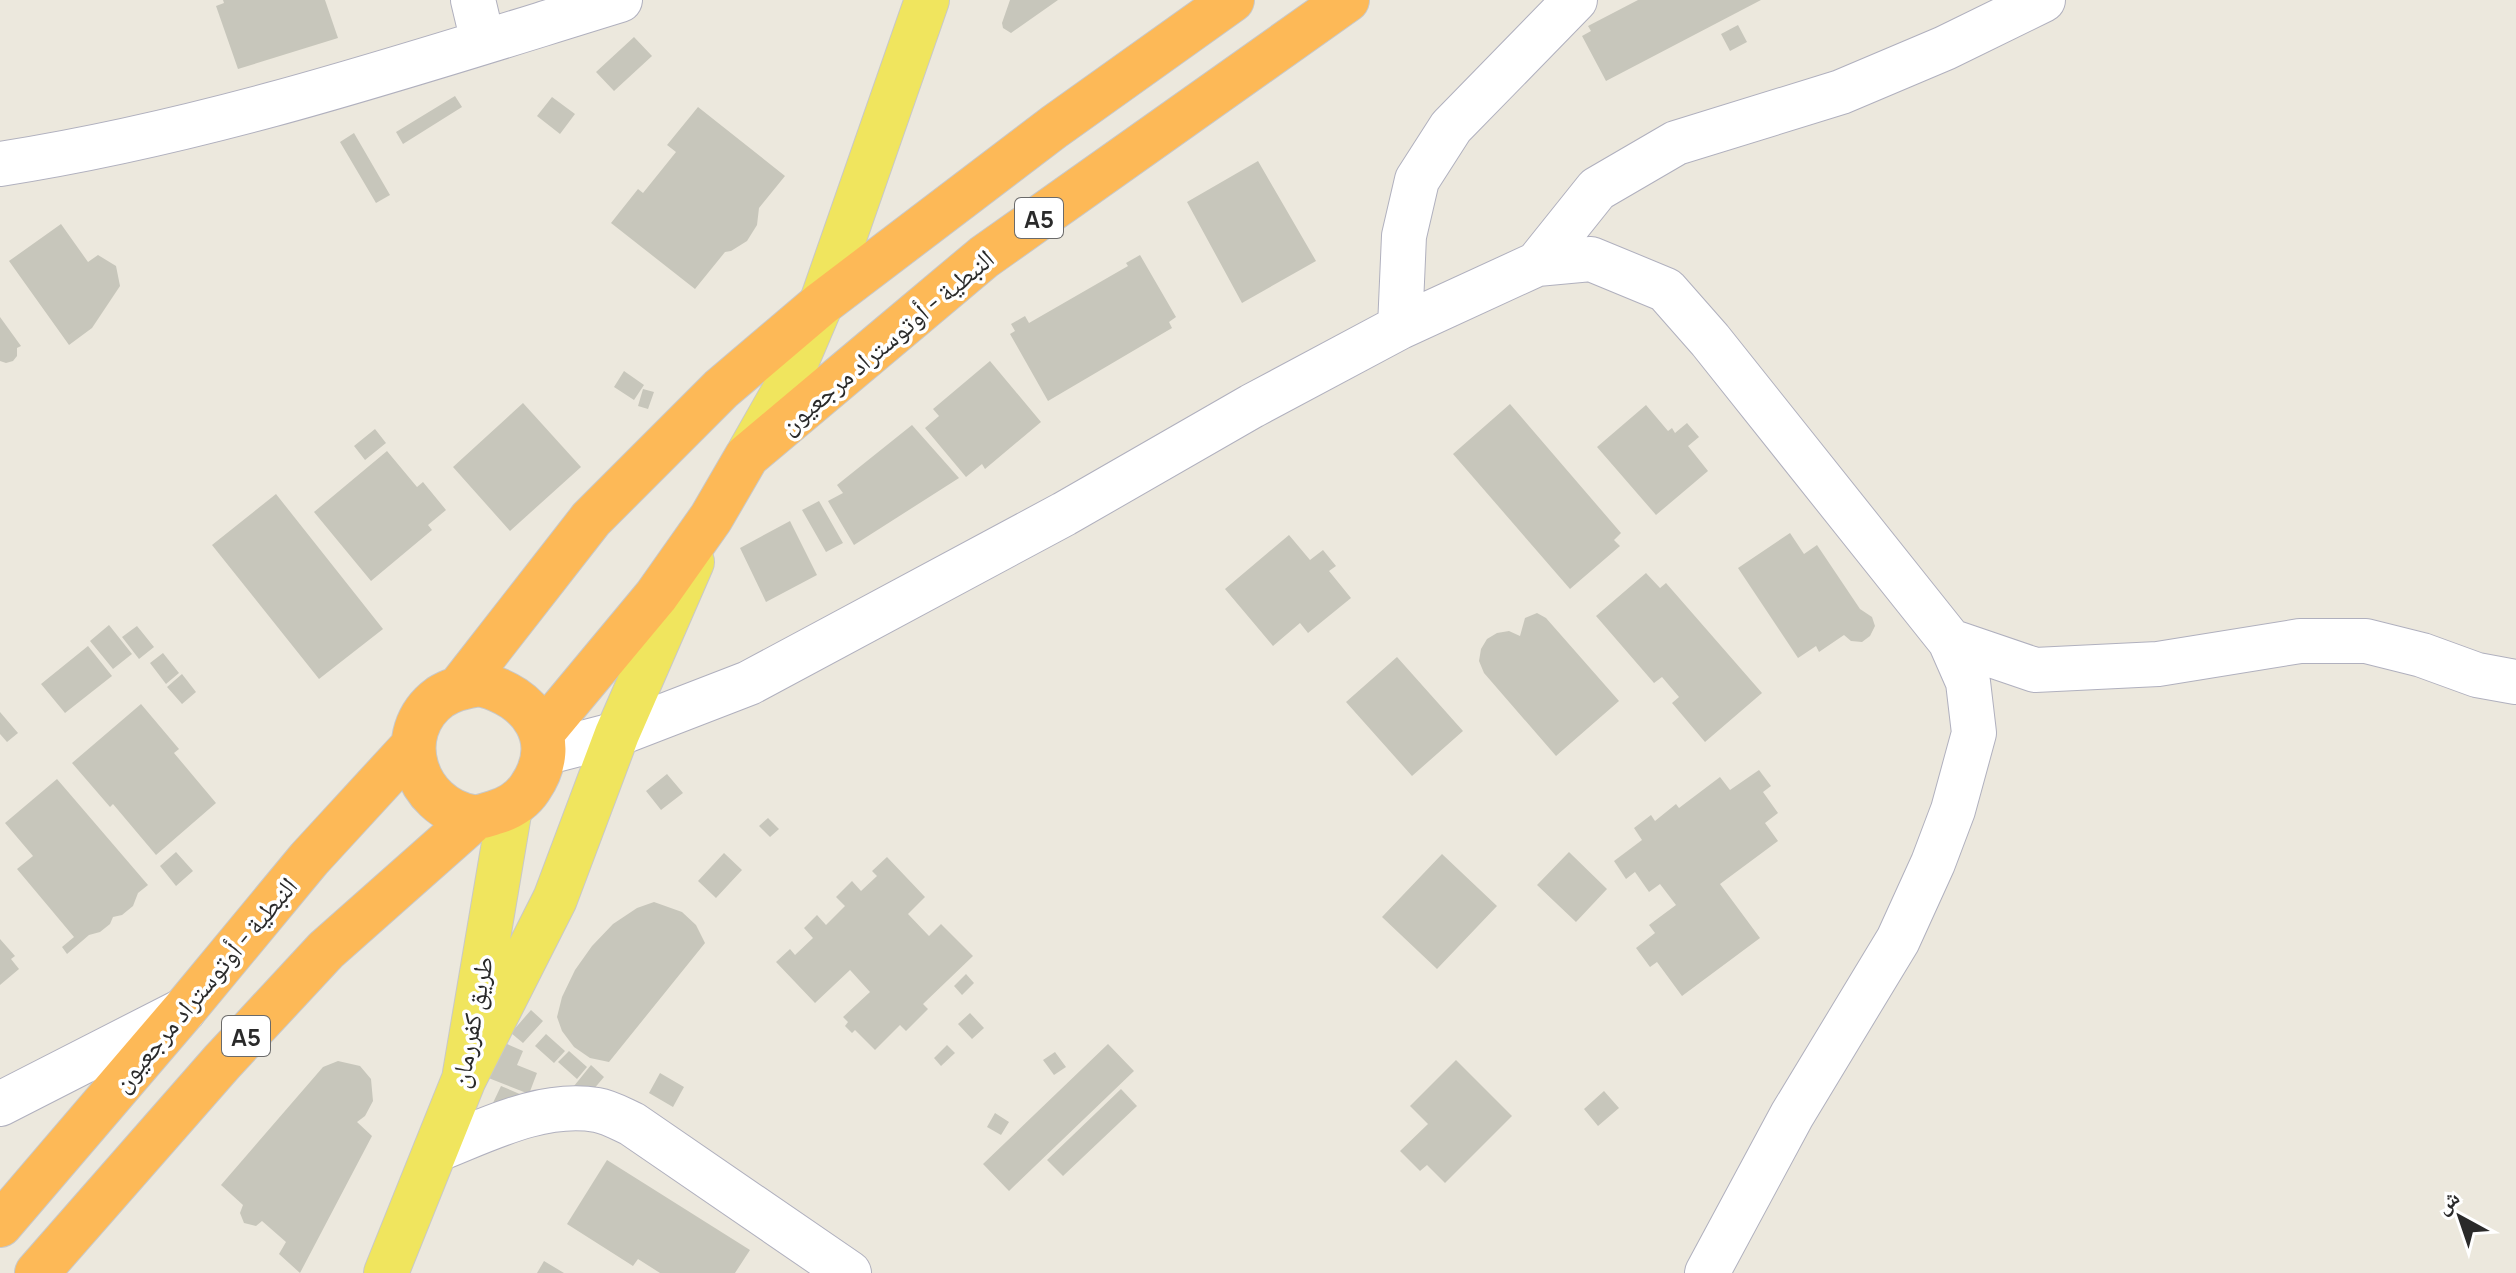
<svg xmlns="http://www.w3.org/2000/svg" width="2516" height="1273" font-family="Manrope,'Noto Naskh Arabic',sans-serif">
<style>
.building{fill:#c7c6bb}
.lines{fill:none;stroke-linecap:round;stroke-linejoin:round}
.minor-casing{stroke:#b0b0be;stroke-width:46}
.major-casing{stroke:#c8c8c8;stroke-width:46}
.highway-casing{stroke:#c8c8c8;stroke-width:46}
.minor{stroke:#fff;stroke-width:44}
.major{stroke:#f0e55e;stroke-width:44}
.highway{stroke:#fdb957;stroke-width:44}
.labels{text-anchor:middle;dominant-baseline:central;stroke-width:7;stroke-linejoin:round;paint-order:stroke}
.shield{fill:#fff;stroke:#6a6a6a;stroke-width:2}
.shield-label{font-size:24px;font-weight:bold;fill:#2a2a2a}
.street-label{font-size:26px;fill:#2a2a2a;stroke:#fff}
</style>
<rect width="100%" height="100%" fill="#ece8dd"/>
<path class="building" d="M223,0H325L338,38L238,69L216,6L224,3Z
M1010,0H1058L1011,33L1003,28L1002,23Z
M1638,0H1761L1606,81L1582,36L1591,31L1588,26Z
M1738,25L1747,42L1730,51L1721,34Z
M634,37L652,56L614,91L596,72Z
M455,96L462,107L403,144L396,132Z
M552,97L575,114L560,134L537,116Z
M698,107L785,176L759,208L757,225L747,241L731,251L725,252L695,289L611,223L638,189L643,193L676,152L667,145Z
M354,133L390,195L376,203L340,142Z
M1258,161L1316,261L1242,303L1187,202Z
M61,224L88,262L98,255L116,266L120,286L92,328L69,345L9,261Z
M1140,255L1176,317L1169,322L1172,328L1048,401L1010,334L1015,331L1011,324L1025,316L1029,323L1128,266L1126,263Z
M0,317L21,346L17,348V356L13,361L6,363L0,361Z
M990,361L1041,422L985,469L982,464L966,477L925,428L939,416L933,409Z
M624,371L644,385L634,400L614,387Z
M643,389L654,392L648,409L638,406Z
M523,403L581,467L510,531L453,467Z
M1510,404L1621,533L1614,540L1620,546L1570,589L1453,454Z
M1646,405L1668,431L1672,428L1675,433L1687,423L1699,437L1688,446L1708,471L1656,515L1597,447Z
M912,425L959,478L854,545L828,501L843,493L837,485Z
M375,429L386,443L365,460L354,446Z
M387,451L417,487L423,482L446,510L428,525L432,530L371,581L314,512Z
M276,494L383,629L319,679L212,545Z
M819,501L843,543L826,552L802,510Z
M790,521L817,575L766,602L740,548Z
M1790,533L1804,554L1817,545L1860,609L1872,617L1875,626L1870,636L1862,642L1851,641L1844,635L1819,652L1816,646L1798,658L1738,568Z
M1289,535L1310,560L1323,550L1336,566L1329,571L1351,598L1308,633L1300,623L1273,646L1225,589Z
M1646,573L1660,588L1666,583L1762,693L1705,742L1672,703L1679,697L1662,677L1654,683L1596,616Z
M1537,613L1546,618L1619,701L1556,756L1484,673L1479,661L1481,649L1487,639L1497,633L1509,631L1520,636L1525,618Z
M109,625L132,654L113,669L90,641Z
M137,626L154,647L139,659L122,637Z
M88,646L112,676L65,713L41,684Z
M163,653L179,673L166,684L150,663Z
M1397,657L1463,731L1412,776L1346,702Z
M182,674L196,692L182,704L167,687Z
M141,704L179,749L174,753L216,803L156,855L113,804L110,807L72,763Z
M0,712L18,733L7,742L0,734Z
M1759,770L1771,786L1763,792L1778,813L1765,823L1778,841L1720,884L1760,938L1682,996L1657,962L1650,967L1636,948L1655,933L1649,925L1676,905L1660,884L1649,892L1635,872L1626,879L1614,861L1642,840L1634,828L1651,815L1655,821L1676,804L1679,808L1720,777L1730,790Z
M667,774L683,793L661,810L646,791Z
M57,779L148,885L138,893L133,906L122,915L113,917L110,924L100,932L89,935L67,954L62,947L74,937L17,869L33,856L5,823Z
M768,818L779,829L770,837L759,826Z
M176,852L193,871L176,886L160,866Z
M1569,852L1607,889L1576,922L1537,885Z
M724,853L742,870L716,898L698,881Z
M1442,854L1497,906L1437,969L1382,917Z
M887,857L925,897L908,914L929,936L941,924L973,956L923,1004L928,1009L906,1031L900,1025L875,1050L855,1030L852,1033L845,1026L848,1022L843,1017L870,992L850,970L815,1003L776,962L790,949L795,955L813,938L804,928L817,915L826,925L845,906L836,897L852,881L861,891L877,876L872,871Z
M654,902L682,912L696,925L705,943L609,1062L590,1058L574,1047L562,1031L557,1017L562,997L575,970L592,946L613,924L637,908Z
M0,939L15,956L11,959L19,969L0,985Z
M966,974L974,983L962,995L954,986Z
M531,1010L543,1021L523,1043L511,1033Z
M970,1013L984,1028L972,1039L958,1024Z
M546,1034L565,1051L554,1063L535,1046Z
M500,1041L523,1051L517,1065L537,1073L529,1094L486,1077Z
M1108,1044L1134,1071L1009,1191L983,1164Z
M947,1045L955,1053L941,1066L934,1058Z
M569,1051L587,1067L577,1079L558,1062Z
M1055,1052L1066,1067L1054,1075L1043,1060Z
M1456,1060L1512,1116L1445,1183L1427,1165L1420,1171L1400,1151L1428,1124L1410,1106Z
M338,1061L360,1066L371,1079L373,1101L365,1116L357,1122L372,1136L300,1273L279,1254L286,1242L262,1221L256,1226L244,1223L240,1213L243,1205L221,1185L323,1067Z
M591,1065L604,1077L587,1097L574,1086Z
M660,1073L684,1087L673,1107L649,1093Z
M501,1086L522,1095L492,1105Z
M1121,1089L1137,1106L1063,1176L1047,1160Z
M1604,1091L1619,1108L1598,1126L1584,1109Z
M995,1113L1009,1122L1001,1135L987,1127Z
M607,1160L750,1250L735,1273H660L638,1259L633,1266L567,1224Z
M544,1261L564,1273H537Z"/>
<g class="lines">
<defs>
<path id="minor" d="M473,0L483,42
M0,164C212,131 415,63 620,0
M1537,264L1597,189L1676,143L1841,92L1945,48L2043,0
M1400,327L1404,236L1417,180L1451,127L1575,0
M1950,641L2035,670L2158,664L2300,641H2366L2422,655L2477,675L2516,682
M544,753L617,734L749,683L1064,514L1252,406L1400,327L1537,264L1591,259L1666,290L1710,340L1950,641L1968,682L1974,733L1953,810L1933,863L1898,940L1792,1115L1707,1273
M0,1104L184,1010
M436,1150C487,1130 541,1101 597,1110C609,1112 621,1119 632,1124L849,1273"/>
<path id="major" d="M750,451L783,393L821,304L927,0
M464,1079L555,899L617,734L692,562
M386,1273L464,1079L510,808"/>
<path id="highway" d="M480,684C531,696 563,740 530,788C522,800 509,808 496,812C489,814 480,818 472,817C415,807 391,733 440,697C452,689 466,686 480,684Z
M460,687L591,519L721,389L821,304L1054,127L1232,0
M542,733L656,596L711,518L747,456L984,257L1347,0
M0,1225L184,1010L309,859L412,747
M37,1273L222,1062L326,950L475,818"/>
</defs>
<use href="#minor" class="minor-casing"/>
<use href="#major" class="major-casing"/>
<use href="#highway" class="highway-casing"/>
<use href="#minor" class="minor"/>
<use href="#major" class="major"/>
<use href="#highway" class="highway"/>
</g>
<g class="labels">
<g class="shield">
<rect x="1015" y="198" width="48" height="40" rx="6"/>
<rect x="222" y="1016" width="48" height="40" rx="6"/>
</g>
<g class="shield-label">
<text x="1039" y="218">A5</text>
<text x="246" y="1036">A5</text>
</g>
<g class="street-label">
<text transform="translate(886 341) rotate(-40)">النبطية - أوتوستراد مرجعيون</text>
<text transform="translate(204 984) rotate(-50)">النبطية - أوتوستراد مرجعيون</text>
<text transform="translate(471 1022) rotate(-79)">طريق كفررمان</text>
</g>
</g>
<g transform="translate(2460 1217) rotate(320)" stroke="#ffffff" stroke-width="6" paint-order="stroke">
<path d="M0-6L14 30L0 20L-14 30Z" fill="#2a2a2a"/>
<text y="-12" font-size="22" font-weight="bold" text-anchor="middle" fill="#2a2a2a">ش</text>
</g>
</svg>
